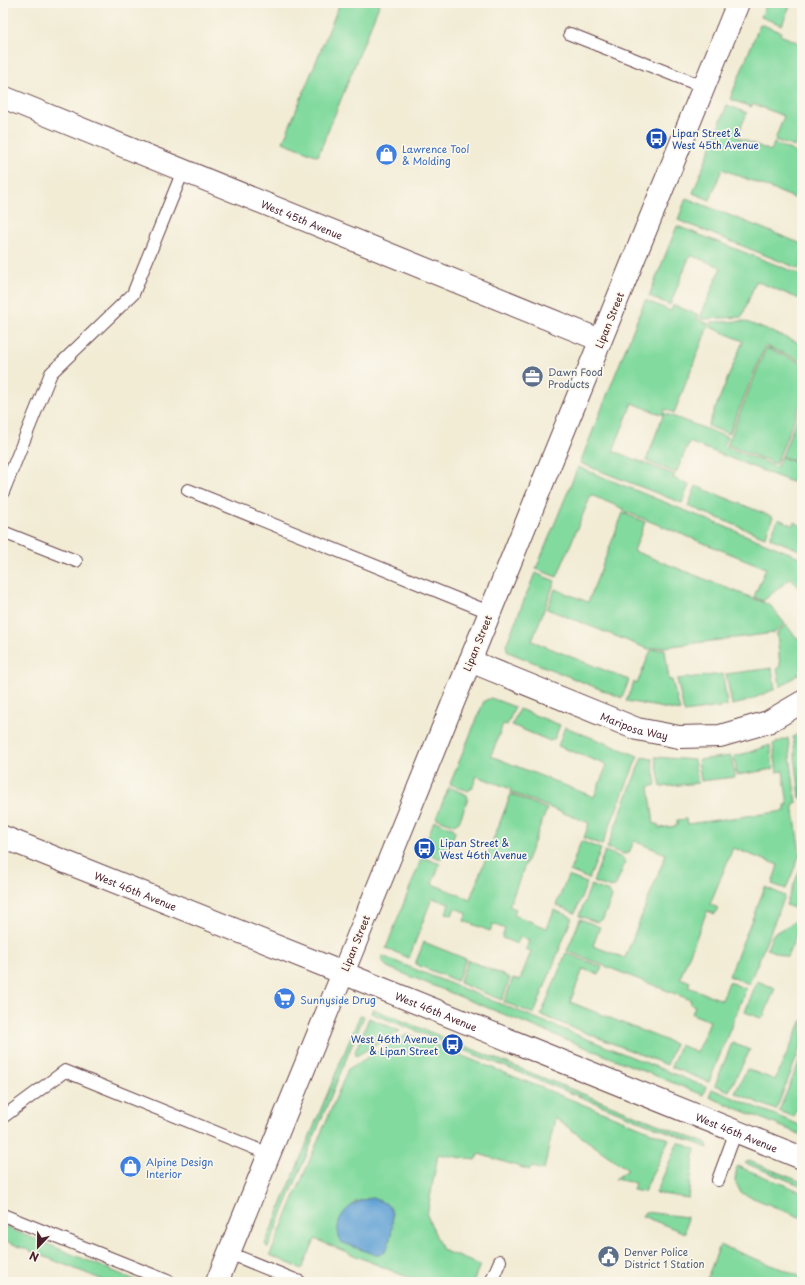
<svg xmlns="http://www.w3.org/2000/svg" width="805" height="1285" font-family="'Playpen Sans',sans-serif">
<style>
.green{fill:#82da9f;stroke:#667c65;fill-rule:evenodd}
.water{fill:#62a2d5;stroke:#566080}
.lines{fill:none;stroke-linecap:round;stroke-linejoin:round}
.lane-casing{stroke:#633e44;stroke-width:14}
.street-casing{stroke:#633e44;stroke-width:24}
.secondary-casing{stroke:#633e44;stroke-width:24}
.lane{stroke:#fff;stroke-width:12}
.street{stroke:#fff;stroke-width:22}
.secondary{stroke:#fff;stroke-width:22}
.labels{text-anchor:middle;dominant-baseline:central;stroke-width:3.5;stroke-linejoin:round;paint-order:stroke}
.transit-label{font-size:10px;fill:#164399;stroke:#fbf7ec;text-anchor:start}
.shop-label{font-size:10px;fill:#366cbe;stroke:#fbf7ec;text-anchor:start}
.street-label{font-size:10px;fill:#4a1f2b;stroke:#fbf7ec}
.service-label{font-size:10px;fill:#4e5e75;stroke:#fbf7ec;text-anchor:start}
</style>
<rect width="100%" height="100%" fill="#fbf7ec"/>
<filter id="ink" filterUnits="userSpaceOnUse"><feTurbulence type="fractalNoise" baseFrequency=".025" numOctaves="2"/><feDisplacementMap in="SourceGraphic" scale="8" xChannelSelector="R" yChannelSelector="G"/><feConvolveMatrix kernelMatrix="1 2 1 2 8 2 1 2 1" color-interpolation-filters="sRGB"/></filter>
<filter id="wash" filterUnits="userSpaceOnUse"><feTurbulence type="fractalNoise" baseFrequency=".012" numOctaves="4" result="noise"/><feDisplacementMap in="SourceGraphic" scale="16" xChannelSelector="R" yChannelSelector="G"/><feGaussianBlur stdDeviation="0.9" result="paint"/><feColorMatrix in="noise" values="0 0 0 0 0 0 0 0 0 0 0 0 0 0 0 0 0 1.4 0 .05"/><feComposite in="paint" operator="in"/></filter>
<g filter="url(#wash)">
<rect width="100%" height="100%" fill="#f2ecd5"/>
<path class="green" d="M340,3H380L318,156L283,142Z
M767,3H791L782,25L761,17Z
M760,24L781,32L780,35L802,44V128L794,147L775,140L784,116L753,104L751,107L730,99Z
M727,105L747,113L737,137L771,151L774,143L802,155V201L722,169L710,200L693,193Z
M686,198L802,244V270L678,220Z
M677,226L802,275V300L756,281L742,317L703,319L700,318L721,267L690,255L670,305L649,296Z
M645,300L671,311L673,305L699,315L697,319L709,324L674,413L665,409L663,415L632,403L613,451L675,475L673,478L689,485L682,503L580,463Z
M744,321L802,344V361L765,346L729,434L708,426L743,341L710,327L712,322Z
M766,348L802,363V400L776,464L727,445Z
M802,406V464L782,456Z
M664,413L727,437L724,446L777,467L781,457L802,465V486L689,442L676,473L646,461Z
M578,467L802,558V591L791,578L763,601L754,597L766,568L624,511V509L591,495L557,577L536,569Z
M696,486L773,517L765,537L688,506Z
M623,513L645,522L634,551L770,605L785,624L774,633L648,649L547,609L555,589L588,602Z
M778,519L793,525L794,522L802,526V551L770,538Z
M535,573L555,581L532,641L629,680L622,698L508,652L506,645Z
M786,625L798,639L802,637V672L780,687L777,668L780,667L777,633Z
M665,649L669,680H672L680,711L626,701L634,682L637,684L651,650Z
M772,668L775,689L745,702L732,705L726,674Z
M723,674L727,706L684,712L677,679Z
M491,698L515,707L507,725L503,724L491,756L594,797L607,765L558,746L565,727L638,756L602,845L584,838L589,823L510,792L511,789L477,776L472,788L468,791L450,784L484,701Z
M519,709L560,725L555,738L550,741L512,725Z
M802,730V798H800L793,737Z
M788,738L796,803L793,804L800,854L786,889L772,884L778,865L733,848L710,904L718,908L715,914L707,911L680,978L690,982L688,987L722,1000L729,982L746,989L709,1082L671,1067L680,1045L697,1052L710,1021L692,1014L695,1006L690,1004L691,1000L567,951L580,919L600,927L593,946L625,958L666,854L634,841L629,853L624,854L607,848L642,757L652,759L656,785L649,787L654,824H658L659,828L677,826V820L686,819L687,824L785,811V805H788L783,771L777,772L773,744Z
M770,745L773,769L737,775L734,756L747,753Z
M731,756L735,777L701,781L698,760Z
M655,757L694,760L698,783L661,787Z
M449,787L467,795L468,799L459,822L454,825L436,818Z
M511,794L547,809L509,906L516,909L514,915L547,928L554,910L572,917L534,1014L504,1002L513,978L520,980L531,951L526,949L529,941L520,937L517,944L502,938L505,929L493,924L490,931L464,921L467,913L455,908L452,915L446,913L449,904L432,898L409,958L386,948L422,857L440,864L432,884L470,899Z
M434,821L453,828L455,832L446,856L441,859L425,853L427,847L425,845Z
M581,841L601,849L589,879L570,871Z
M605,851L623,858L625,863L616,885L611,888L593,882Z
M802,864V875L798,885L802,887V911L786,905Z
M568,876L587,883L575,913L556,905Z
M591,885L609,892L612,897L603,919L597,922L579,916Z
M765,887L785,896L749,984L729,976Z
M801,918L802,922L787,957L767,949L773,934Z
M424,942L466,959L457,981L415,964Z
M566,953L602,967L599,975L583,969L570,1002L675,1044L667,1065L541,1015Z
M382,956L706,1087L703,1095L387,967L381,959Z
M468,960L510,978L502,1000L459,983Z
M757,981L775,988L764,1016L760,1018L745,1012Z
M373,1009L707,1144L708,1148L371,1013Z
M360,1015L364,1016L268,1248L265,1244Z
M369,1018L400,1031L356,1056L355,1052Z
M802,1020V1044L776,1110L735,1093L747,1069L775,1080Z
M408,1034L669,1139L644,1192L633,1190L635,1183L615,1179L628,1170L555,1118L544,1170L532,1167L530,1170L479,1154L475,1160L438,1154L427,1215L442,1250L480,1265L473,1282H419L315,1239L302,1269L270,1255L348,1069ZM372,1198L392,1217L391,1235L376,1255L341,1242C334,1229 349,1213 355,1202Z
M732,1043L750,1050L729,1091L715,1085Z
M802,1055V1089L800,1094L802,1098L794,1117L779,1111Z
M712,1089L802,1126V1135L709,1097Z
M678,1142L695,1149L688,1198L656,1193Z
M749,1161L802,1182V1186L745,1163Z
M737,1166L802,1192V1218L741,1193L735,1181Z
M645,1212L687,1217L685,1233L642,1216Z
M3,1226L140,1282H108L3,1240Z
M720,1245L802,1277V1282H767L747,1277L734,1282H708L706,1281Z"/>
<path class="water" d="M372,1198C377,1200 385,1202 389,1206C396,1215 391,1243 385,1252L376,1255L341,1242C330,1219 350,1201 372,1198Z"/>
</g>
<g filter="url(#ink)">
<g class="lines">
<defs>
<path id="lane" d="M570,34L704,87
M188,490L489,612
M3,492L51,373L133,294L183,171
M3,532L76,561
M3,1117L65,1071L269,1154
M718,1180L736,1131
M3,1215L170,1282
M229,1253L300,1282
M491,1282L500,1261"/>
<g id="street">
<path id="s1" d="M3,97L600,340"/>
<path id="s2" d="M470,661L637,729L679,737L720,736L768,722L802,702"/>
<path id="s3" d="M3,837L343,973L217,1282"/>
</g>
<g id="secondary">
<path id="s4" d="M738,3L343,973L802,1158"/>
</g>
</defs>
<use href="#lane" class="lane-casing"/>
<use href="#street" class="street-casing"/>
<use href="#secondary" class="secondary-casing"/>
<use href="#lane" class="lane"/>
<use href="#street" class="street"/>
<use href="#secondary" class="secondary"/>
</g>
</g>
<defs>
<symbol id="bus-disc" viewBox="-11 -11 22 22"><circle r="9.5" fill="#1a4fb4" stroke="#fbf7ec"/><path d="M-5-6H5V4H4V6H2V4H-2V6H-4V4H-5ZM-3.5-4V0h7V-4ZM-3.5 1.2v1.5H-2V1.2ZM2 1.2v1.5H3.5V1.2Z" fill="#fff"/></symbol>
<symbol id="shop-disc" viewBox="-11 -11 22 22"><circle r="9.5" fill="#3f7fe0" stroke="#fbf7ec"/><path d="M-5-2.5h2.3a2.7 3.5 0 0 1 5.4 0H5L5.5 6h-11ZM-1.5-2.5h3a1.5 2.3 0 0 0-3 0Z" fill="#fff"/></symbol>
<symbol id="office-disc" viewBox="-11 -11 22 22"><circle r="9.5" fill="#5c6f8a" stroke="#fbf7ec"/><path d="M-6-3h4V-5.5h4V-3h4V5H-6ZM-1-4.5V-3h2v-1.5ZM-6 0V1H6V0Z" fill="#fff"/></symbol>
<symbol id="supermarket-disc" viewBox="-11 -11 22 22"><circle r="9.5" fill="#3f7fe0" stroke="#fbf7ec"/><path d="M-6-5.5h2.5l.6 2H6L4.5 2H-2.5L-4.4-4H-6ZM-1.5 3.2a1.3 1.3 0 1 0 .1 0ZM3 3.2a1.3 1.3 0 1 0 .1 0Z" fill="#fff"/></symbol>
<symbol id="civic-disc" viewBox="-11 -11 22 22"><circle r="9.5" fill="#5c6f8a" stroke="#fbf7ec"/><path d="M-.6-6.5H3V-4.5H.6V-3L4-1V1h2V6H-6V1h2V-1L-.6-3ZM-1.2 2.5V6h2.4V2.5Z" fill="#fff"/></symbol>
</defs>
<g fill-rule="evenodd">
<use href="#bus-disc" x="644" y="126" width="25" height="25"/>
<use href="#shop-disc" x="374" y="142" width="25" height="25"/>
<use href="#office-disc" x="520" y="364" width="25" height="25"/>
<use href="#bus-disc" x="412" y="836" width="25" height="25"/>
<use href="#supermarket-disc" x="272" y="986" width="25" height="25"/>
<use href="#bus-disc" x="440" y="1032" width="25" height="25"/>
<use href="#shop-disc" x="118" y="1154" width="25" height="25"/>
<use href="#civic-disc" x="596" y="1244" width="25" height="25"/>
</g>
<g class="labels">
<g class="transit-label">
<text x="672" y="132">Lipan Street &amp;<tspan x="672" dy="12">West 45th Avenue</tspan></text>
<text x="440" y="842">Lipan Street &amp;<tspan x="440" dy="12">West 46th Avenue</tspan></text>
<text x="438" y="1038" text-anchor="end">West 46th Avenue<tspan x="438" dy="12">&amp; Lipan Street</tspan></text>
</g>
<g class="shop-label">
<text x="402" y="148">Lawrence Tool<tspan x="402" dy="12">&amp; Molding</tspan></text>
<text x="300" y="999">Sunnyside Drug</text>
<text x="146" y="1161">Alpine Design<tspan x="146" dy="12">Interior</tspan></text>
</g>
<g class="street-label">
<text stroke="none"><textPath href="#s1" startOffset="323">West 45th Avenue</textPath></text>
<text transform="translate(609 320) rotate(-68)">Lipan Street</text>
<text transform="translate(477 643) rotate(-68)">Lipan Street</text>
<text stroke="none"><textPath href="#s2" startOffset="177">Mariposa Way</textPath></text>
<text stroke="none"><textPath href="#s3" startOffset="143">West 46th Avenue</textPath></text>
<text transform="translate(355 943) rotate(-68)">Lipan Street</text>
<text stroke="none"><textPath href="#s4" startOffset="1148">West 46th Avenue</textPath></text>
<text stroke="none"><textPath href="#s4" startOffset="1472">West 46th Avenue</textPath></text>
</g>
<g class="service-label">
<text x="548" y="371">Dawn Food<tspan x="548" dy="12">Products</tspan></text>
<text x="624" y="1251">Denver Police<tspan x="624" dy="12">District 1 Station</tspan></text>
</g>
</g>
<rect width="805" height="1285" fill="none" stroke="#fbf7ec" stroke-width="16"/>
<g transform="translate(38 1247) rotate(202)" stroke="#fbf7ec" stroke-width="3" paint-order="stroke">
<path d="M0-3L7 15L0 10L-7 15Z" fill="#4a1f2b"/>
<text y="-6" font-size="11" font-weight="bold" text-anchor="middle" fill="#4a1f2b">N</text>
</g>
</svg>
